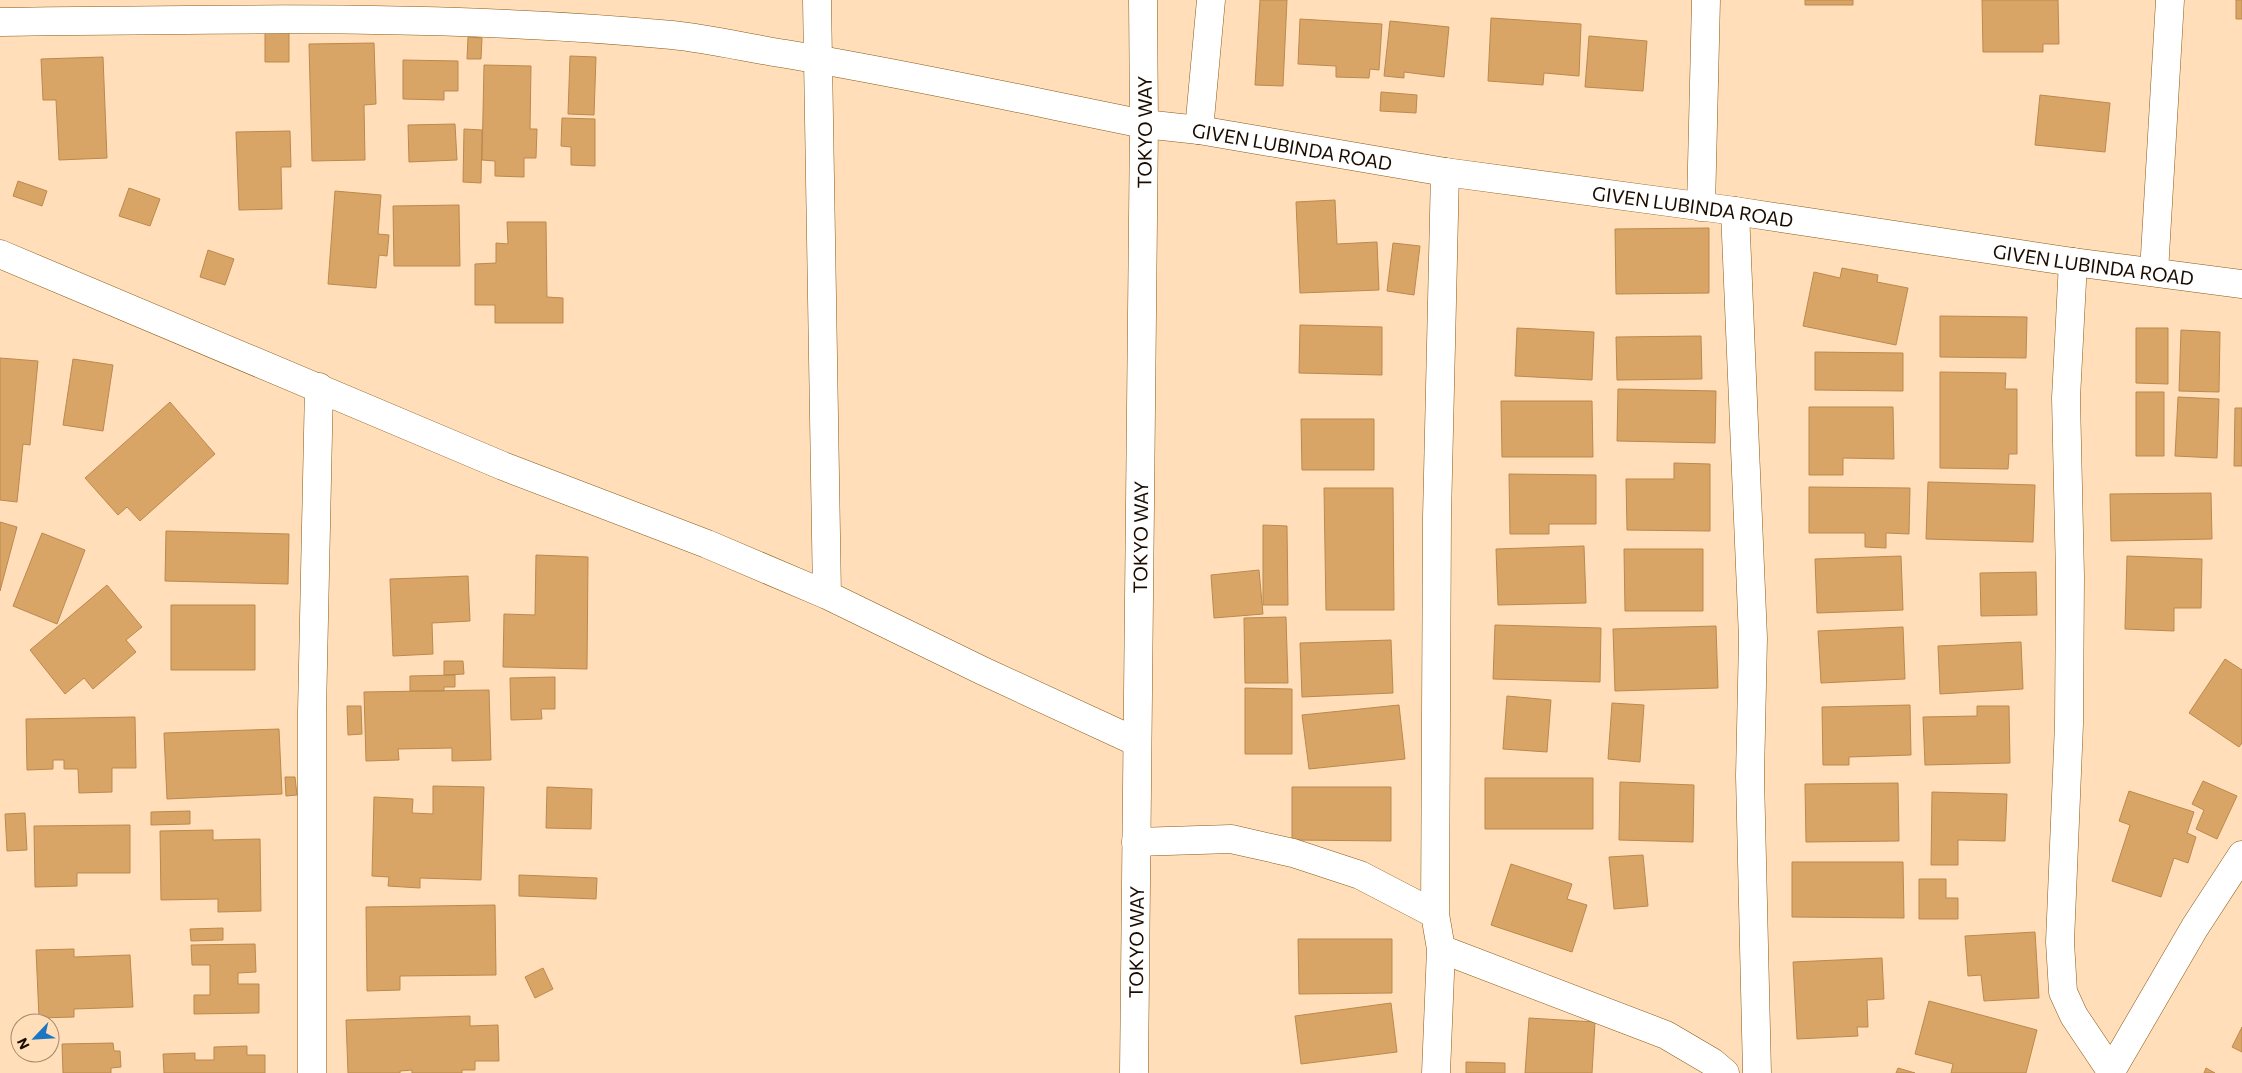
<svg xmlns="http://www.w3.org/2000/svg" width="2242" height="1073" font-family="Commissioner,sans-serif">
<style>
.building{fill:#d9a567;stroke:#bc894c}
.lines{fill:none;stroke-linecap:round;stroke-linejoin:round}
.street-casing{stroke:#895a16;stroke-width:29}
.secondary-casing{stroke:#895a16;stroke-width:29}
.street{stroke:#fff;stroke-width:28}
.secondary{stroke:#fff;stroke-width:28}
.labels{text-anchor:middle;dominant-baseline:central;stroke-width:4;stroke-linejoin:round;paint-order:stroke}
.street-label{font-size:19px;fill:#1b0c00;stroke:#ffdeb9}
</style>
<rect width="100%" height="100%" fill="#ffdeb9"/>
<path class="building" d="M1260,0H1287L1283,86L1255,85Z
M1805,0H1853V5H1805Z
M1982,0H2058L2059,44H2043V52H1983Z
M2236,0H2242V19H2236Z
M1491,18L1581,24L1579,76L1544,73L1543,85L1488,81Z
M1300,19L1382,24L1379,70L1370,69L1369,78L1336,77V66L1298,64Z
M1390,21L1449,27L1444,77L1404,72V78L1384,76Z
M265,33H289V62H265Z
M1589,36L1647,41L1643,91L1585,87Z
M468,37L482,38L481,59H467Z
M374,43L376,104L364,105L365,160L312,161L309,44Z
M570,56L596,57L594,115L568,114Z
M103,57L107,158L59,160L56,100H43L41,59Z
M403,60L458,61V91H444V100L403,99Z
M484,65L531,66L530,129H537L536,158H524V177L495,176V161L482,160Z
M1381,92L1417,95L1416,113L1380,111Z
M2040,95L2110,103L2105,152L2035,145Z
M562,118L595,119V166L571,165V147L561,146Z
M455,124L457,160L409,162L408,125Z
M464,129L482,130L481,183L463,182Z
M290,131L291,167H281L282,209L239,210L236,132Z
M18,181L47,191L42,206L13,196Z
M129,188L160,199L150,226L119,216Z
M335,191L381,195L378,234L389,235L387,256L379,255L376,288L328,284Z
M1335,200L1337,244L1377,242L1379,290L1300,293L1296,202Z
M459,205L460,266H394L393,206Z
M507,222H546L547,297L563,298V323H495V305H475V264L496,263V243L508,244Z
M1709,228V293L1616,294L1615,229Z
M1393,243L1420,246L1414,295L1387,291Z
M208,250L234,259L225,285L200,277Z
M1842,268L1878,275L1877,282L1908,288L1896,345L1803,326L1814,272L1840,278Z
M1940,316L2027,317L2026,358L1940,357Z
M1300,325L1382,327V375L1299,373Z
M1517,328L1594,332L1592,380L1515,376Z
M2136,328H2168V384L2136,383Z
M2181,330L2220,332L2219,392L2179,391Z
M1701,336L1702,379L1617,380L1616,337Z
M1815,352L1903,353V391L1815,390Z
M0,358L38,361L30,445L23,444L17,502L0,500Z
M73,359L113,365L103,431L63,425Z
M1940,372L2006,373L2005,389H2017V454H2009L2008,469L1940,468Z
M1618,389L1716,391L1715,443L1617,441Z
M2136,392H2164V456H2136Z
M2178,397L2219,399L2217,458L2175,456Z
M1501,401H1592L1593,457H1502Z
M170,402L215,454L140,521L127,507L118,515L85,478Z
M1809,407H1893L1894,459L1843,458V475H1809Z
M2235,408H2242V466H2234Z
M1301,419H1374V470H1302Z
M1674,463L1710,464V531L1627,530L1626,479H1674Z
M1509,474L1596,475V524H1549V534H1510Z
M1928,482L2035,485L2033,542L1926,539Z
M1809,487L1910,488L1909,534L1886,533V548L1865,547V533H1809Z
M1324,488H1393L1394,610H1326Z
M2211,493L2212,539L2111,541L2110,494Z
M0,522L17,527L0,591Z
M1263,525L1287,526L1288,605H1263Z
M166,531L289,534L288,584L165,581Z
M42,533L85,550L57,624L13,606Z
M1584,546L1586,603L1498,605L1496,549Z
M1624,549H1703V611H1625Z
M536,555L588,557L587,669L503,667L504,614L535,615Z
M1901,556L1903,610L1817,613L1815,559Z
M2127,556L2202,559L2201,608H2174V631L2125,629Z
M1259,570L1263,614L1214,618L1211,575Z
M2036,572L2037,615L1981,616L1980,573Z
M468,576L470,621L432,623L433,654L393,656L390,579Z
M107,585L142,627L126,640L136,652L93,689L84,678L65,694L30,650Z
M171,605H255V670H171Z
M1286,617L1288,683H1245L1244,618Z
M1495,625L1601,628L1600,682L1493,679Z
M1716,626L1718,688L1615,691L1613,629Z
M1903,627L1905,679L1821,683L1818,631Z
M1391,640L1393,693L1302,697L1300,643Z
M2021,642L2023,689L1940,694L1938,646Z
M2225,659L2242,670V743L2239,747L2189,713Z
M444,661H463L464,674L444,675Z
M455,675V687H444V691H410V676Z
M555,677V709H541L542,719L511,720L510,678Z
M1245,688L1292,689V754H1245Z
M489,690L491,760L452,761V748L398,749L399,760L366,761L364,692Z
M1507,696L1551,700L1547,752L1503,749Z
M1612,703L1644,705L1640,762L1608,759Z
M1399,705L1405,759L1309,769L1302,715Z
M1910,705L1911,755L1849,757V765H1823L1822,707Z
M347,706H361L362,734L348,735Z
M1977,706H2009L2010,763L1925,765L1923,717L1977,716Z
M135,717L136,768H112V792L79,793L78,769H64V760H53V769L27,770L26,719Z
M279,729L282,794L167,799L164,733Z
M285,777H295L297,795L286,796Z
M1485,778H1593V829H1485Z
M2203,781L2237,796L2217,839L2196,829L2204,810L2192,804Z
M1620,782L1694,785L1693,842L1619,840Z
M1898,783L1899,841L1806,842L1805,784Z
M433,786L484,787L481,880L420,878V888L388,886L389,877L372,876L374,797L413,799L412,813L433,814Z
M547,787L592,789L591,829L546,828Z
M1292,787H1391V841L1292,840Z
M2129,791L2194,812L2187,833L2196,837L2188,863L2174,858L2161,897L2112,881L2130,825L2119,821Z
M1932,792L2007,794L2005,841L1958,840V865H1931Z
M190,811V824L151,825V812Z
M25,813L27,850L7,851L5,814Z
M130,825V873H77V886L35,887L34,826Z
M213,830V840L260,839L261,911L218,912V899L161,900L160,831Z
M1643,855L1648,906L1614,909L1609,857Z
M1792,862H1903L1904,918L1792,917Z
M1511,864L1572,884L1567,899L1587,905L1572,952L1491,925Z
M519,875L597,878L596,899L519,896Z
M1919,879H1946V898H1958V919H1919Z
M495,905L496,975L400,976V990L367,991L366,907Z
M223,928V940L191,941L190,929Z
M2035,932L2039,998L1984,1001L1981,975L1968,976L1965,936Z
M1298,939H1392V993L1299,994Z
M255,944L256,972L238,973V984H259V1013L194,1014V995H210V965H192L191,945Z
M74,949V957L130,955L133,1007L74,1009V1017L39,1018L36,950Z
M1882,958L1884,999L1867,1000L1868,1027H1857L1858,1036L1797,1039L1793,962Z
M543,968L553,989L535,998L525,977Z
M1929,1001L2037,1030L2026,1073H1951L1953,1064L1915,1054Z
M1391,1003L1397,1052L1301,1064L1295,1016Z
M470,1016V1026L498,1025L499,1061H475V1070H462V1073H412V1070L400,1071V1073H348L346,1020Z
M1529,1018L1595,1022L1592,1073H1525Z
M2242,1027V1052L2232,1047Z
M113,1043L114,1051H120L121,1067L111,1068V1073H63L62,1044Z
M247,1046V1055H265V1073H164L163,1054L195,1053V1060H214V1047Z
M1466,1062L1505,1063V1073H1466Z
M1898,1068L1915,1073H1896Z
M2206,1068L2215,1073H2204Z"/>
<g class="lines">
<defs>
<path id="street" d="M817,0L827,595
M0,22C224,19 449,14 672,35C710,39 748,48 786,54C906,74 1025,100 1144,124
M1199,130L1211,0
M1701,207L1706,0
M1735,211L1753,638L1750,776L1757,1073
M0,254L503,466L707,544L827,595L983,671L1137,742
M2073,262L2066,398L2070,576L2069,724L2060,942L2063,992L2074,1016L2111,1071
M2154,272L2170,0
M1136,842L1231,839L1293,853L1360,875L1435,914
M1441,949L1666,1035L1712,1062L1725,1073
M312,1073V712L319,387
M1436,1073L1441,949L1435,914L1437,517L1445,172
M2110,1073L2195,927L2242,855"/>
<g id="secondary">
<path id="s1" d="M1144,124L1199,130L1445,172L1735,211L2073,262L2242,284"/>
<path id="s2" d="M1134,1073L1144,124L1143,0"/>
</g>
</defs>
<use href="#street" class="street-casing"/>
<use href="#secondary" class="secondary-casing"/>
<use href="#street" class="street"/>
<use href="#secondary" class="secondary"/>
</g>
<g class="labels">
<g class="street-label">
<text stroke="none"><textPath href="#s2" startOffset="941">TOKYO WAY</textPath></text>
<text stroke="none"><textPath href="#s1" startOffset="150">GIVEN LUBINDA ROAD</textPath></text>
<text stroke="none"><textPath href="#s1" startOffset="555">GIVEN LUBINDA ROAD</textPath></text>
<text stroke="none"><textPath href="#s1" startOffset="960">GIVEN LUBINDA ROAD</textPath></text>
<text stroke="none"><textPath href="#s2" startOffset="536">TOKYO WAY</textPath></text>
<text stroke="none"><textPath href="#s2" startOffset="131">TOKYO WAY</textPath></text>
</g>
</g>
<g transform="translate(35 1038) rotate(245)"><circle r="24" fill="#ffdeb9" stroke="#a48a6f"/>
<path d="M0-4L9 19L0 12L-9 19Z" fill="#1c76c3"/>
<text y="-8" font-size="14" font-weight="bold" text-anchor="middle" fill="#1b0c00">N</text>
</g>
</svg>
